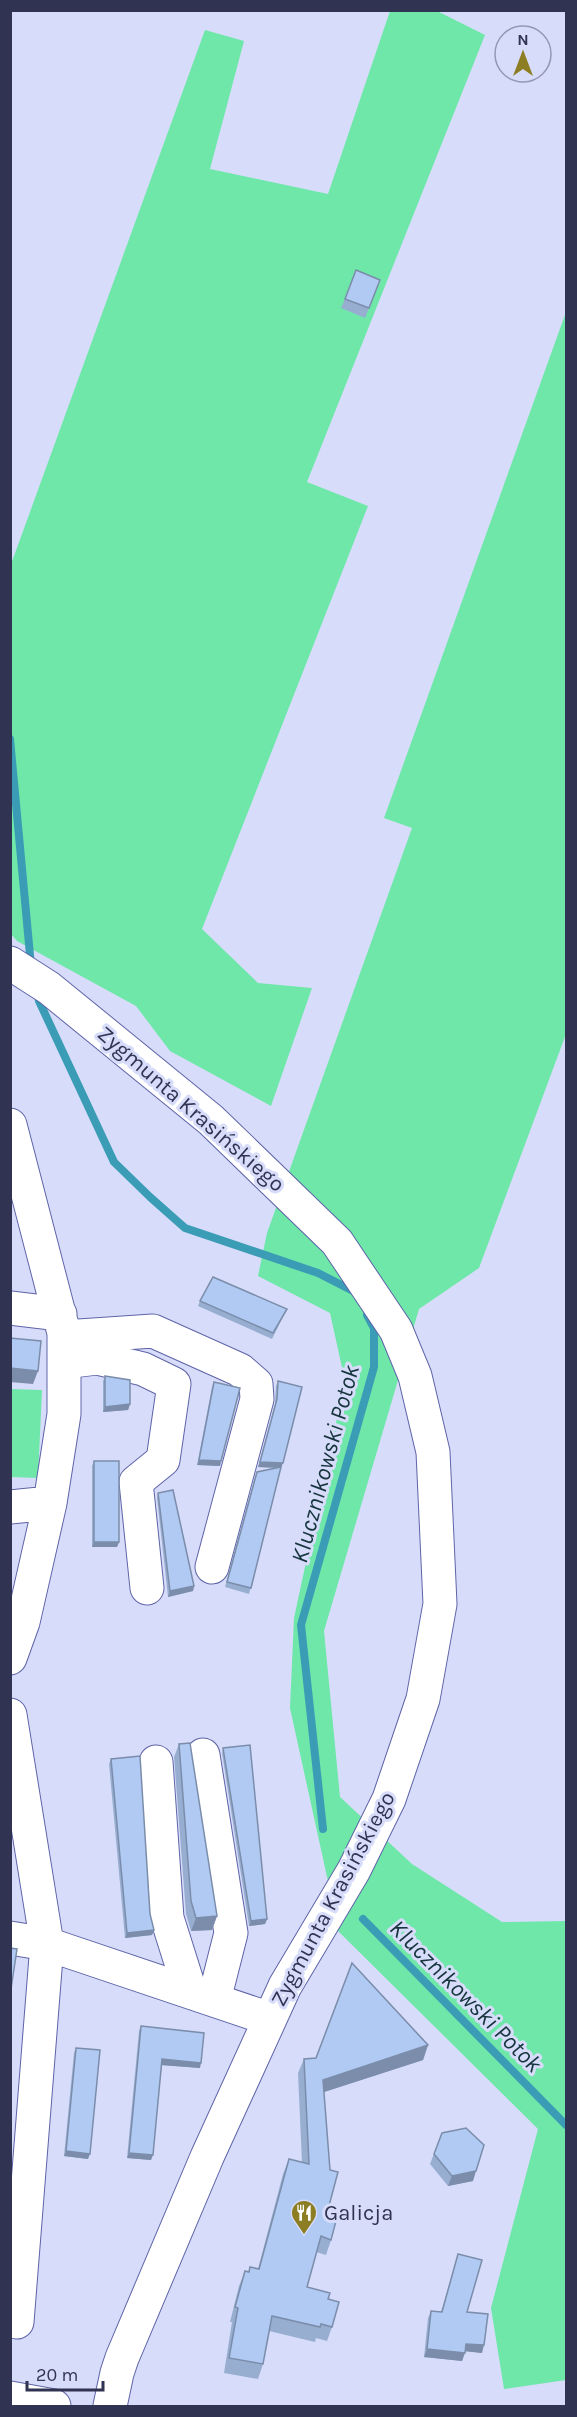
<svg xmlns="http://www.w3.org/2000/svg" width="577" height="2417" font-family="Karla,sans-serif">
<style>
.green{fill:#6ee7a9}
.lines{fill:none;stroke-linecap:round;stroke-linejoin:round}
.stream{stroke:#3b9cb6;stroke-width:8}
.minor-casing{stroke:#5e64a7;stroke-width:35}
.minor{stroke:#fff;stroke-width:33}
.wall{fill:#97aed1}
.shaded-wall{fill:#7b8daa}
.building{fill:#b0caf3;stroke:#7b8daa;stroke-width:1.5}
.labels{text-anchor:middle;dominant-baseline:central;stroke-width:6;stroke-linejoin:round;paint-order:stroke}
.street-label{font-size:22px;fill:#303351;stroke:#d7dcfa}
.poi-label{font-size:22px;fill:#303351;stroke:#d7dcfa;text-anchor:start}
.water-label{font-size:24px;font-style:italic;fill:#17353d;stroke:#d7dcfa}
</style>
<rect width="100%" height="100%" fill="#d7dcfa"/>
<path class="green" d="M390,11H437L485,35L307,482L368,506L202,929L258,983L312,988L271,1106L170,1051L136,1006L17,941L11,934L10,567L205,30L244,41L210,169L328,194Z
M566,312V1034L479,1268L419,1309L324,1631L340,1797L412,1864L502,1922L566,1921V2380L504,2389L491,2308L538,2129L336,1929L331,1895L290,1708L294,1618L345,1381L330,1313L258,1276L267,1233L412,828L384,818Z
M11,1389L42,1390L38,1478L11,1477Z"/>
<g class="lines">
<path class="stream" d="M10,739L31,966
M37,992L39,1001L114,1162L150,1197L185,1228L318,1273L357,1293
M323,1829L301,1625L374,1367V1328L367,1315
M363,1919L566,2125"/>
<defs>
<path id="minor" d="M10,963L49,988L211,1120L337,1242L396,1330L415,1376L433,1452L440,1604L423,1699L389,1799L354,1870L285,1986L207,2157L122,2358L117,2373L110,2406
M10,1125L64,1333V1414L50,1503L23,1622L10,1658
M10,1308L60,1314
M64,1337L153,1331L240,1370L256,1384L257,1399L212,1567
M64,1362L97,1358L143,1369L174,1384L163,1460L136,1482L147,1588
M10,1507L50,1503
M10,1715L47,1944L17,2322
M203,1755L231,1933L214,2000
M156,1762L167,1918L190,1991
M10,1938L47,1944L270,2019
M10,2398L54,2406"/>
</defs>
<use href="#minor" class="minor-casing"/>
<use href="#minor" class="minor"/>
</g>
<path class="wall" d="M380,280L365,318L341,308L345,299Z
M200,1301L287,1309L272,1339L198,1306Z
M105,1376L130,1404L128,1410L103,1412V1381Z
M278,1381L281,1467L249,1594L225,1587L255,1477L278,1468L258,1467L275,1404L276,1386Z
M214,1382L221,1461L220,1466L197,1465L212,1387Z
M94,1461L119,1542L117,1547H92V1466Z
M158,1493L194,1586L193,1591L168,1597L157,1498Z
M179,1744L217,1916L212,1930L191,1931L186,1914L174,1757Z
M223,1748L267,1919L265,1924L249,1926L222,1753Z
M111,1759L150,1914L154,1930L152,1935L125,1938L109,1764Z
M141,2026L200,2068L162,2065L151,2160L127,2158L139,2031Z
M428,2045L423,2060L324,2092L326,2217L331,2240L326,2255L316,2252L307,2287L328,2299L332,2327L327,2341L316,2338L315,2342L269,2331L263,2364L258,2379L224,2373L232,2322H230L239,2286L245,2271L248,2272L258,2269L283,2174L289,2159L302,2163L298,2073L304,2059Z
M76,2048L88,2159L64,2156L74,2053Z
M442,2133L473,2181L448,2186L430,2164Z
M458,2254L467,2312L482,2353L465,2351L462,2361L424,2357L428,2318L431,2311L441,2312Z"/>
<path class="shaded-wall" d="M10,1368L38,1371L33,1384L10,1382Z
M130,1404L128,1410L103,1412L105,1407Z
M199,1460L221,1461L220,1466L197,1465Z
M260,1462L283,1463L281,1468L258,1467Z
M94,1542H119L117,1547H92Z
M194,1586L193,1591L168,1597L170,1591Z
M217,1916L212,1930L191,1931L196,1918Z
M267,1919L265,1924L249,1926L251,1921Z
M154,1930L152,1935L125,1938L127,1933Z
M428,2045L423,2060L318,2094L323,2080Z
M162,2059L201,2063L200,2068L160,2065Z
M66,2151L90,2154L88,2159L64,2156Z
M129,2153L153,2155L151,2160L127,2158Z
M476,2171L473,2181L448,2186L452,2176Z
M466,2344L484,2345L482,2353L463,2351Z
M427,2349L465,2353L462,2361L424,2357Z"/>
<path class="building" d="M356,270L380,280L369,308L345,299Z
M213,1277L287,1309L273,1333L200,1301Z
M10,1338L41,1341L38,1371L10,1368Z
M105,1376L130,1380V1404L105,1407Z
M278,1381L302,1387L283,1463L260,1462L277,1399Z
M214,1382L240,1388L221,1461L199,1460Z
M94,1461H119V1542H94Z
M281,1467L251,1588L227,1582L257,1472Z
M173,1490L194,1586L170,1591L158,1493Z
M190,1743L217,1916L196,1918L191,1901L179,1744Z
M250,1745L267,1919L251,1921L223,1748Z
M140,1756L150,1914L154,1930L127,1933L111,1759Z
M10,1948L17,1949L11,1989H10Z
M352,1963L428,2045L323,2080L330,2170L338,2172L326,2217L336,2221L331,2240L321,2236L307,2287L330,2293L328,2299L339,2302L332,2327L321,2324L320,2327L272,2316L263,2364L229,2358L238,2308L235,2307L245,2271L249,2272L250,2267L259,2269L289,2159L309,2164L304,2059L316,2058Z
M141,2026L204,2033L201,2063L162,2059L153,2155L129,2153Z
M76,2048L100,2050L90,2154L66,2151Z
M466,2128L484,2145L476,2171L452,2176L434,2154L442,2133Z
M458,2254L482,2260L467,2312L488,2314L484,2345L466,2344L465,2353L427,2349L431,2311L442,2312Z"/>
<defs>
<symbol id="restaurant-pin" viewBox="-11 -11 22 30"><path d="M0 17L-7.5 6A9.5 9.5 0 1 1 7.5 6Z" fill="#8d7d23" stroke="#d7dcfa"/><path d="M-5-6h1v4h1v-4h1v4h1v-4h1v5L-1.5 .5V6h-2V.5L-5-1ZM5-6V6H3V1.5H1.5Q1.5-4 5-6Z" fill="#fff"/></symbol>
</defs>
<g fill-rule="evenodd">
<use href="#restaurant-pin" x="289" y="2198" width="30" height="40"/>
</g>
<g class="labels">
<g class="street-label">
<text transform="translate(191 1109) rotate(41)">Zygmunta Krasińskiego</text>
<text transform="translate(333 1899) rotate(-62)">Zygmunta Krasińskiego</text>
</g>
<g class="poi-label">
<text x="324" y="2213">Galicja</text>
</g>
<g class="water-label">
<text transform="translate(325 1464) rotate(-75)">Klucznikowski Potok</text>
<text transform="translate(466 1996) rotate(45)">Klucznikowski Potok</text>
</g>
</g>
<rect width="577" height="2417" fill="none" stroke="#303351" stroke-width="24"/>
<g transform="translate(523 54)"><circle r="28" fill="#d7dcfa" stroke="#9498b6" stroke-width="1.5"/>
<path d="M0-4.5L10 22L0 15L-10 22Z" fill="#8d7d23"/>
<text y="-9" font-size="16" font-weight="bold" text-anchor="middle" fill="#303351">N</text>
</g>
<path d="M27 2381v9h76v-9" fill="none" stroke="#303351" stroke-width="3"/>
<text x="36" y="2381" font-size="18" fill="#303351" stroke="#d7dcfa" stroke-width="4.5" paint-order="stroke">20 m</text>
</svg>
